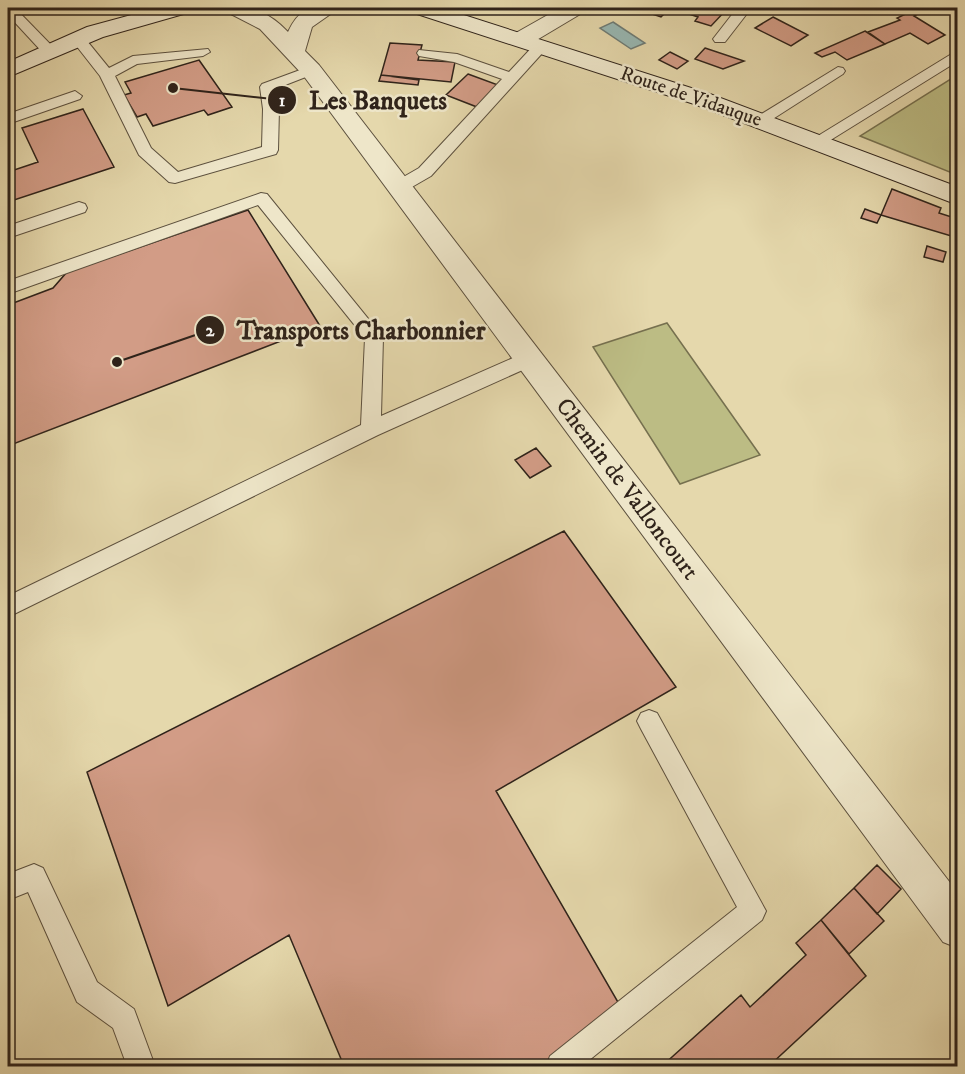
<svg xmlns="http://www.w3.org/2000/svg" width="965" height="1074" font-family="'IM FELL DW Pica',serif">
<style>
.green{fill:#bcbc84;stroke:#76704f;stroke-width:1.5}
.water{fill:#98b8b3;stroke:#6e7c76;stroke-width:1.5}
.building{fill:#d29c86;stroke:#2f231a;stroke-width:1.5}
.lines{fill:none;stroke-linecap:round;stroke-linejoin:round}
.lane-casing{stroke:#5c503e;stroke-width:2}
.street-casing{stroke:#5c503e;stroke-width:2}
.secondary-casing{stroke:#2f231a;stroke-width:2}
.lane{fill:#eee6c9;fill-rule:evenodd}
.street{fill:#eee6c9;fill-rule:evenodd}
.secondary{fill:#eee6c9;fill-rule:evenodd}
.labels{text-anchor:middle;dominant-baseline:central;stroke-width:5;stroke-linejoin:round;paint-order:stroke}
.far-street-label{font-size:20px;fill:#2f231a;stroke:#eee6c9}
.street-label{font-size:24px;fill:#2f231a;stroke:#eee6c9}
.leader{fill:none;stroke:#2f231a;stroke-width:2}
.callout-dot{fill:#2f231a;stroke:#eee6c9;stroke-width:2}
.mark-label{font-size:18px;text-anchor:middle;font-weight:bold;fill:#fff}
.callout-label{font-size:26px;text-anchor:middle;font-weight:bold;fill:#2f231a;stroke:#eee6c9;stroke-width:5;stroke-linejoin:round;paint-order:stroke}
</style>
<rect width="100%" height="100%" fill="#e5d8ac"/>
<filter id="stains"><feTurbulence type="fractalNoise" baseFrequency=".00333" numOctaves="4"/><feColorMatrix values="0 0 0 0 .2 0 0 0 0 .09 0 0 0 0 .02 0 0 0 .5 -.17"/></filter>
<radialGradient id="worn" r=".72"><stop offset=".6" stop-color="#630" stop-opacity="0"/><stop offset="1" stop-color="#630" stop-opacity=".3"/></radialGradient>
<path class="green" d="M957,75V175L860,136Z
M667,323L760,455L680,484L593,347Z"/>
<path class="water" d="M613,22L645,43L631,49L600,28Z"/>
<path class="building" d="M634,8H657L667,11L661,17Z
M671,8H722L727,9L711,26L695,21L698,17Z
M912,8L920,13L914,16L945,35L928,44L910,33L885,44L868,32L900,20L897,18L908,13L905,11Z
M773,17L808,35L791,46L755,28Z
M865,31L885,44L847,60L835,52L822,57L815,53Z
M390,43L422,45L418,60L455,62L451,82L381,75Z
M705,48L744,61L723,69L695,59Z
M670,52L688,61L677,69L659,60Z
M199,60L232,107L208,115L204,110L153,126L146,114L137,117L124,95L131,93L125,82Z
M468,74L498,85L477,107L446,95Z
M381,75L419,80L418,85L379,81Z
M83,109L114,167L8,202V172L38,162L22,128Z
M892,189L941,208L939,213L958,219V238L881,215Z
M865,209L881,215L877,223L861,218Z
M248,210L320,326L8,446V305L53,288L67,272Z
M927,246L946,252L943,262L924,257Z
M536,448L551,466L530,478L515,460Z
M564,531L676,687L496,791L626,1016L551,1066H344L289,935L168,1006L87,772Z
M877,865L901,889L877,914L854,888Z
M854,888L884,921L849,954L821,920Z
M821,920L866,976L769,1066H662L741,995L750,1007L806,955L796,943Z"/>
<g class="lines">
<defs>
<path id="lane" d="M8,8H15L55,49L57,52L55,55H45L8,15Z
M729,8H745L749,11L725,42H715L713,39L734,12Z
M78,35L83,36L109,68L133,56L208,49L210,52L203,56L137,64L115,76L151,148L178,172L262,147L263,109L260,87L262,84L311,66L318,70L316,73L275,89L279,109L278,150L276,154L175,183L169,182L139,155L100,76L71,39Z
M541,42L548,46L546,49L431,176L405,191H393L391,187L393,183L419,168L502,79L454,62L419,56L417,53L419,50L457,54L509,72L536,43Z
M958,50V61L821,146H811L808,142Z
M838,67L843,68L845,71L843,74L765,124H755L752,121L755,118Z
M75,91L82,96L80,99L8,124V114Z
M261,193L267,194L383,337L381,416L522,354L529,352L536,354L538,359L536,364L378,435L8,617V596L361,425L365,338L258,205L8,294V281Z
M79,202L85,204L87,208L85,212L8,238V226Z
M649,710L657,713L766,911L762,920L582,1066H546L550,1056L737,907L641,729L637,721L641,713Z
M34,864L43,868L97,982L134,1009L155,1066H127L113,1028L77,1002L28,892L8,900V874Z"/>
<path id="street" d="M226,8C252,5 270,13 288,32C300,7 309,8 334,8L332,13L312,27L305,51L319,65L958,893V948L943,942L303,75L260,29L229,13Z
M560,8H585L582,13L530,44L522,46L514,44L511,39L514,34Z"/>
<path id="secondary" d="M157,8H190L187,13L103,37L8,77V62L87,27Z
M412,8H442L710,94L958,187V205L694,104L414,13Z"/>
</defs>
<use href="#lane" class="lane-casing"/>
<use href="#street" class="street-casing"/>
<use href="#secondary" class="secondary-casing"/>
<use href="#lane" class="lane"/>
<use href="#street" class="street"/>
<use href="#secondary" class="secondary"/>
</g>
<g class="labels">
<g class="far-street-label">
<text transform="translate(691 97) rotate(19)">Route de Vidauque</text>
</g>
<g class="street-label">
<text transform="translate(627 489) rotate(53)">Chemin de Valloncourt</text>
</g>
</g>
<path class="leader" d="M173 88L282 100M117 362L210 330"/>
<g class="callout-dot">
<circle cx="173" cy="88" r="6"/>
<circle cx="117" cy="362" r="6"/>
<circle cx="282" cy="100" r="15"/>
<circle cx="210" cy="330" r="15"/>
</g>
<g class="mark-label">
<text x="282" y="106">1</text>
<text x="210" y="336">2</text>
</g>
<g class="callout-label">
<text x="378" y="109">Les Banquets</text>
<text x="361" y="339">Transports Charbonnier</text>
</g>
<rect width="965" height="1074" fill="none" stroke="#e5d8ac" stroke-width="30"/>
<rect x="9" y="9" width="947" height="1056" fill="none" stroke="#2f231a" stroke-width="3"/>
<rect x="15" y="15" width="935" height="1044" fill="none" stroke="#2f231a" stroke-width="1.5"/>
<rect width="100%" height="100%" filter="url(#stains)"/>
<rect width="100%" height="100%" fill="url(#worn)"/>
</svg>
